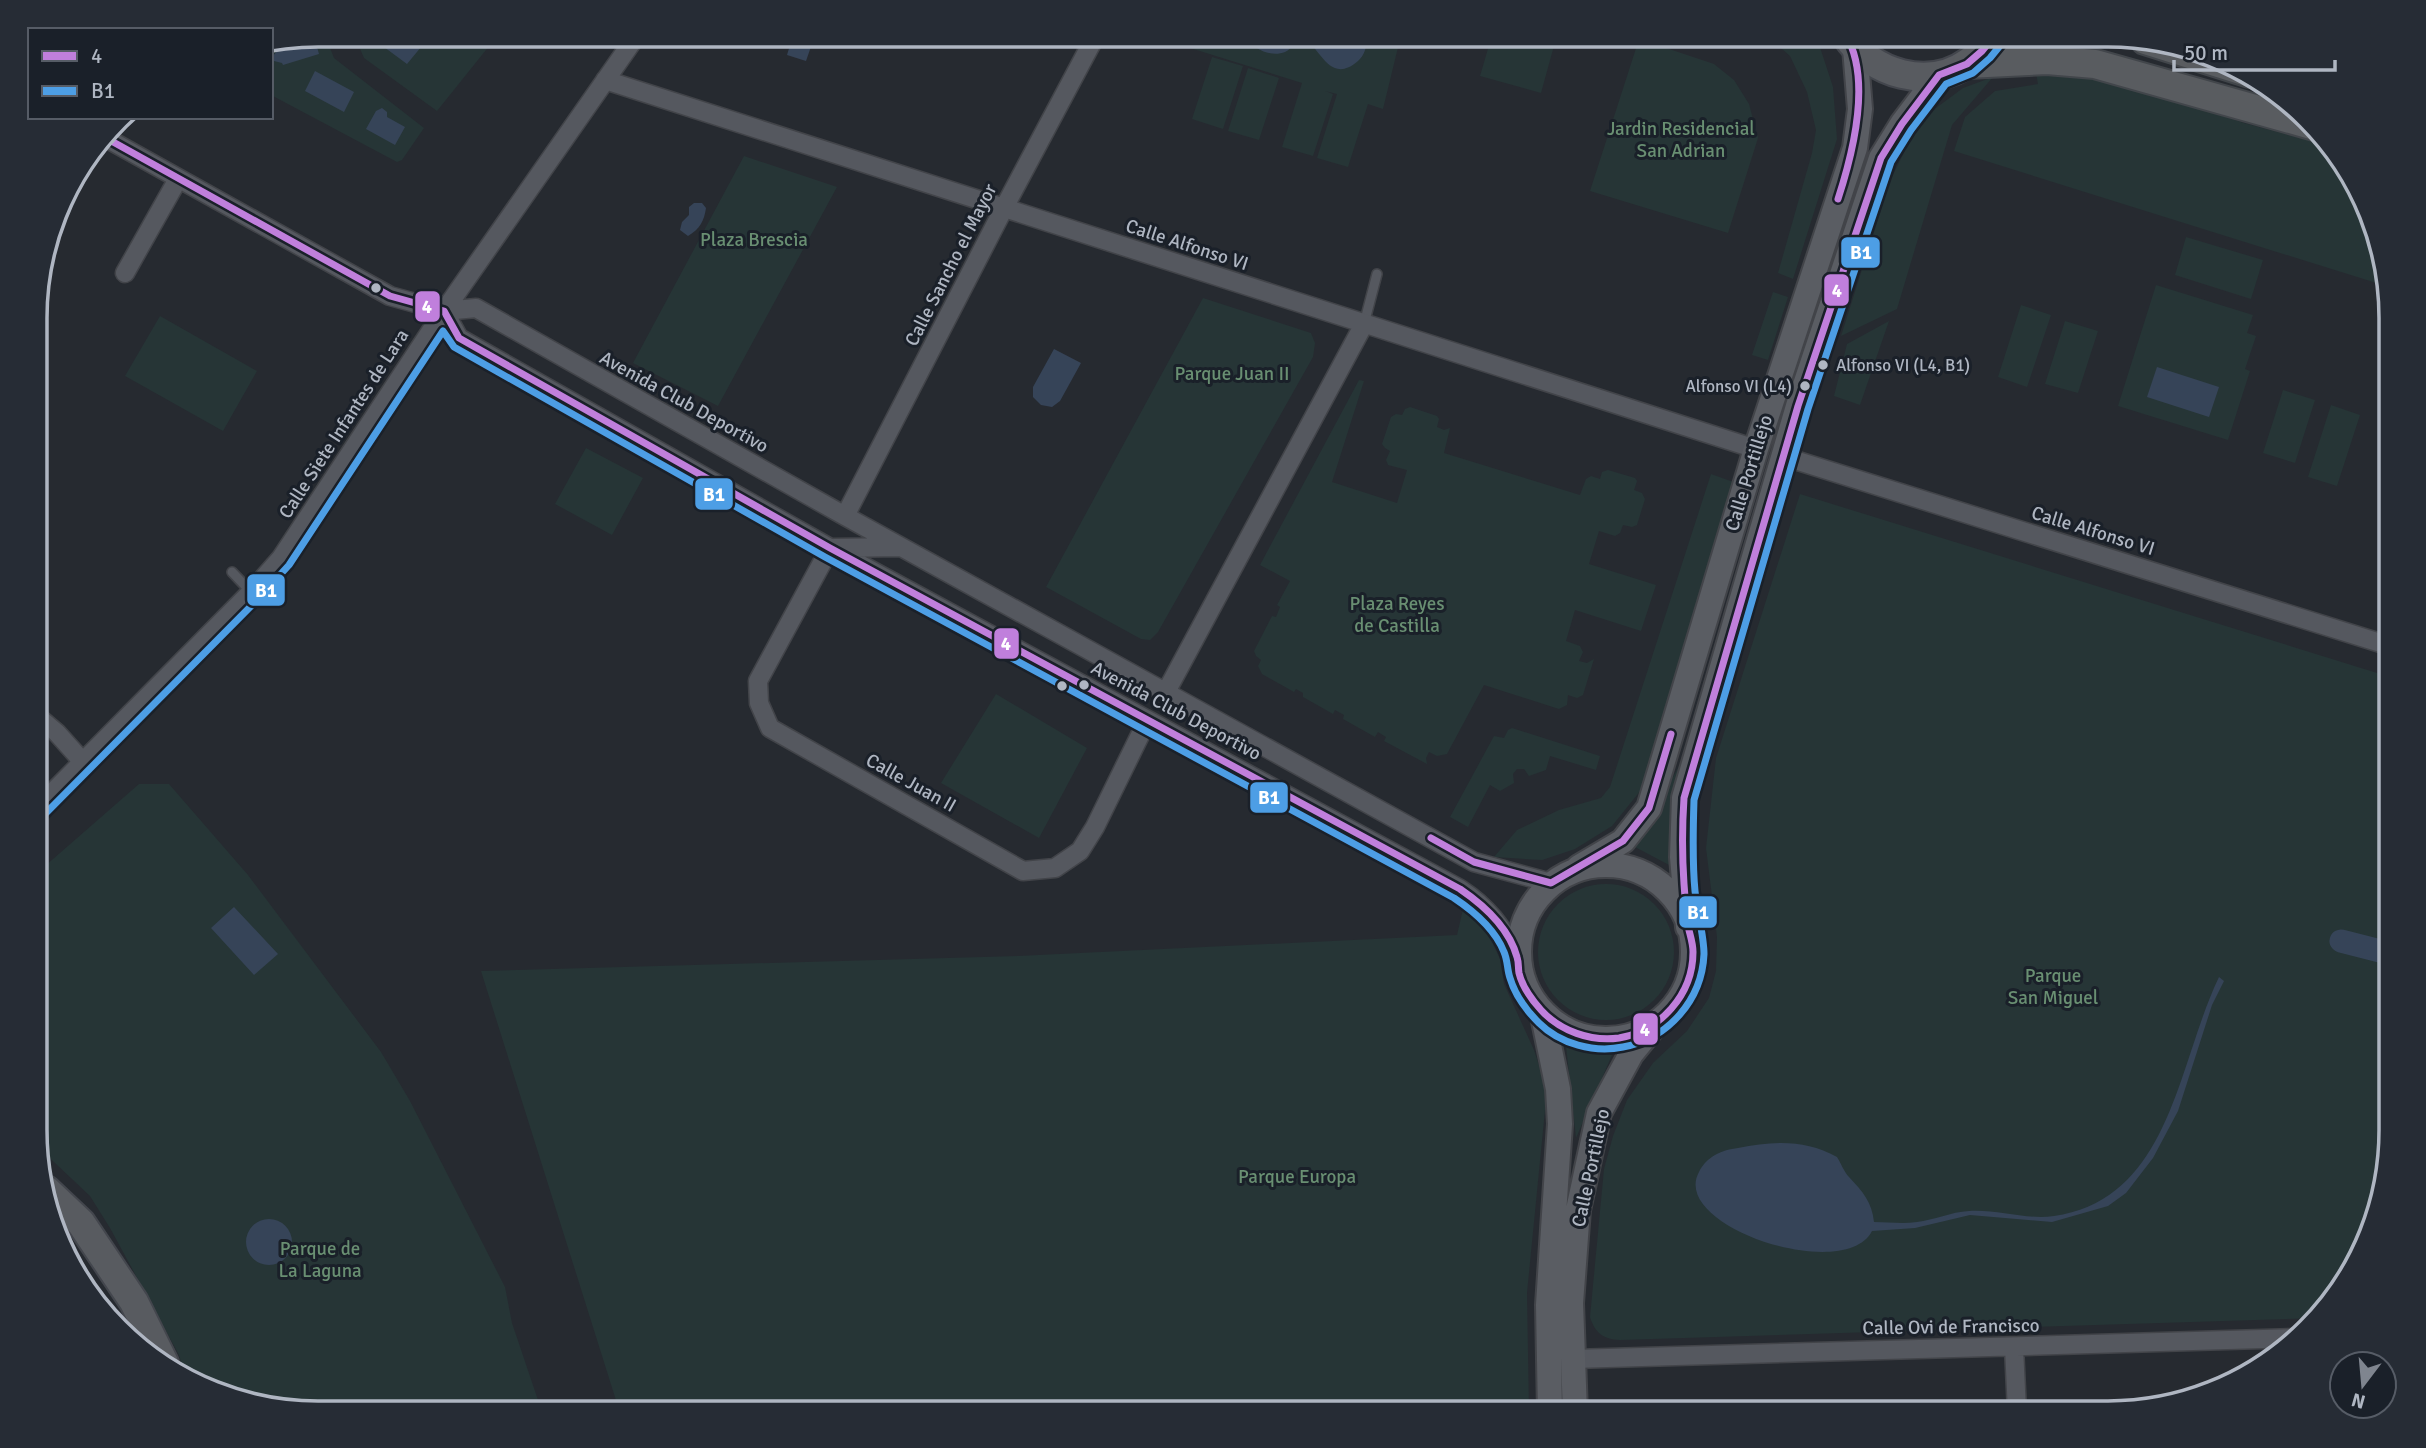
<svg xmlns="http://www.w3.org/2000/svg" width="2426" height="1448" font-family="Signika,sans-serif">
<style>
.green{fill:#263536}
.water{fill:#364458}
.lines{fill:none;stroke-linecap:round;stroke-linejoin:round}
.canal{stroke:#364458;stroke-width:23}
.service-casing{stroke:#424449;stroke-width:12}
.minor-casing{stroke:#424449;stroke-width:21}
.secondary-casing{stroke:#424449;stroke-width:28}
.primary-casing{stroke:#43464d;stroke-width:32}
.trunk-casing{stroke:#42464b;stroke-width:32}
.service{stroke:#55585f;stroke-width:9}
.minor{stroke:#55585f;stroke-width:18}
.secondary{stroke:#5a5d63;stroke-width:24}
.primary{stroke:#585b60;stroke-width:28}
.trunk{stroke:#595c60;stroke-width:28}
.bus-1-casing{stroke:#1a2029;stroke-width:12}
.bus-2-casing{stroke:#1a2029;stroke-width:12}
.bus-1{stroke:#c07fdc;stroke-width:7}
.bus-2{stroke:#4d9ee5;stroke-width:7}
.bus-dot{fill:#afb6c2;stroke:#1a2029;stroke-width:2.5}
.labels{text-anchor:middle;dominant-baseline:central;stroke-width:6;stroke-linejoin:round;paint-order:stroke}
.bus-label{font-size:17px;fill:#afb6c2;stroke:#1a2029;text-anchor:start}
.park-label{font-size:19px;fill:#698f72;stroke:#1a2029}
.street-label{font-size:19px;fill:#afb6c2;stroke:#1a2029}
.rim{fill:none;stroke:#afb6c2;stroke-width:3.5}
.line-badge{stroke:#1a2029;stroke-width:2.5}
.badge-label{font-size:19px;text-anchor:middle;font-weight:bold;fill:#fff}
</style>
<rect width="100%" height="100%" fill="#262a30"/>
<path class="green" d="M318,35H325L334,58L424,128L402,160L397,162L271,95V44Z
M354,35H498L437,111L364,58Z
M1175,35H1401L1383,109L1368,104L1348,167L1317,158L1337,94L1325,91L1333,94L1313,156L1282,147L1302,83L1171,42Z
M1492,35H1557L1541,93L1480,76Z
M1766,35H1816L1833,87L1837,139L1793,279L1778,273L1812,153L1816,130L1807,92L1790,56Z
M1639,39L1714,64L1734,80L1749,104L1758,138L1728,233L1590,191Z
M1212,57L1243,66L1223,129L1192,119Z
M1248,68L1279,78L1259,140L1228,131Z
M2035,68L2092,73L2244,123L2330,146L2353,176L2386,286L1954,151L1965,117L1995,91L2038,84Z
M1993,77L1952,125L1897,309L1841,336L1890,181L1911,138L1936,108L1963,88Z
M744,156L837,187L718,406L633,363Z
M2186,237L2263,260L2251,299L2175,275Z
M2156,285L2253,315L2247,333L2256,336L2245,369L2250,371L2228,440L2118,406Z
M1773,292L1788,297L1768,360L1752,355Z
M1203,298L1311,333L1315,343L1313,357L1158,632L1150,640L1141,639L1046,587Z
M2021,305L2051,315L2027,387L1998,377Z
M160,316L257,371L223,431L125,376Z
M1889,321L1860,405L1834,396L1847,344Z
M2065,321L2098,331L2078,393L2045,384Z
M1359,380L1364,381L1332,482L1397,503L1407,470L1388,465L1386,460L1390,451L1385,448L1382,444L1391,417L1396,414L1402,415L1405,409L1410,407L1437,416L1439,419L1437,427L1444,430L1450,428L1444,453L1580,495L1586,479L1591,476L1600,479L1602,472L1608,470L1635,478L1637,481L1634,490L1642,493L1645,499L1637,525L1632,527L1623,525L1620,533L1615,536L1599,531L1589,564L1656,585L1641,631L1575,610L1566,641L1580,646L1583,652L1579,661L1587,663L1594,659L1583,695L1577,698L1568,695L1567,705L1559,709L1484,685L1447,754L1437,756L1429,752L1426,758L1427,764L1384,741L1386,737L1378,732L1375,737L1343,719L1344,715L1335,710L1333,714L1303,697V693L1296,689L1294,692L1262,674L1258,666L1261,660L1256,656L1254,651L1272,616L1276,617L1280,607L1277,605L1290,581L1260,565Z
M2283,390L2315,400L2295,463L2263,453Z
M2331,405L2360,415L2337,486L2308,477Z
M586,448L643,478L612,535L555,504Z
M1711,474L1739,484L1641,790L1612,826L1575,849L1542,860L1494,857L1517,830L1559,810L1601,798L1610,787Z
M1800,494L2390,677V1148L2353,1272L2317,1318L1620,1340C1603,1339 1595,1333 1590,1317L1604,1169L1613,1136L1627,1100L1653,1063L1687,1031L1709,998L1716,971L1717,937L1706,848L1716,758Z
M996,694L1087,748L1039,838L941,783Z
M1512,728L1600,756L1596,770L1550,756L1546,770L1529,776L1524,769H1517L1513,774L1514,783L1500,791L1490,785L1468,827L1450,817L1494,736L1504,738L1508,730Z
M1680,764L1671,866L1635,847Z
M139,784H169L248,875L381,1052L410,1101L505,1287L512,1323L538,1400L318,1413L244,1403L186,1379L179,1355L110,1228L90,1196L37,1146V1126L42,1122L37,1118V873Z
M1538 952a68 68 0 1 1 136 0a68 68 0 1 1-136 0Z
M1463,909L1482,925L1493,944L1500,959L1504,984L1534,1050L1547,1090L1527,1293L1529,1411L1476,1413H620L481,971L1018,956L1457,935Z
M1566,1046L1612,1055L1576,1138Z"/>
<path class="water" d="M394,35H431L407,64L384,47Z
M793,35H815L806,61L787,55Z
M1245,35H1366C1367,45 1366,54 1358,61C1329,86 1320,46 1304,39C1295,41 1293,48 1285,52C1270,58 1251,48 1245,35Z
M314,36L319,54L283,65L282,63L274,61L272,57L278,50L277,46Z
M315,71L354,92L344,112L305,91Z
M382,108L387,112V117L405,127L395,145L366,129L376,111Z
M694,203H702L706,208C704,221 700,229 688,236L680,230L682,222L689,215V207Z
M1054,349L1081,363L1060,401L1052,407L1041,405L1033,397V387Z
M2157,367L2219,387L2209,417L2147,397Z
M234,907L278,954L254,975L211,928Z
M2219,977L2224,981L2212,1005L2178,1111L2153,1158L2126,1193L2108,1206L2052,1222L1970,1215L1915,1228L1872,1231C1845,1284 1669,1226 1699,1172C1707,1156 1722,1150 1738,1148C1773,1141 1805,1139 1837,1157C1841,1163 1844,1172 1849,1177C1863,1192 1872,1202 1874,1222C1888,1222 1903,1224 1917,1222C1934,1220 1951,1212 1969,1211C1996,1209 2026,1220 2054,1216C2171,1199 2177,1064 2219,977Z
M246 1242a23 23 0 1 1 46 0a23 23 0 1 1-46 0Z"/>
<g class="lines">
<path class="canal" d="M2341,941L2388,953"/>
<defs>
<path id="service" d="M1364,324L1377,274
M232,572L251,592"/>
<path id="minor" d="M605,80L1756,449
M106,138L390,296L444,311L476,308L845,516L1474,862L1551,883
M125,273L178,179
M444,311L459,338L830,548L1460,889C1489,908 1501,926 1518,957
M1782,456L2390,646
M845,516L1004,208L1096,35
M830,548L758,681L759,703L770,728L1023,871L1055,868L1080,851L1095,827L1147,721
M834,548L900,547
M1166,692L1364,324
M37,716L57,733L83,762
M37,808L251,592L281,558L444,311L637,35
M2014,1347L2017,1412
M1573,1359L2298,1338"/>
<path id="secondary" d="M1519 952a87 87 0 1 1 174 0a87 87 0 1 1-174 0Z
M1579,867L1623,841L1649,808L1756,449L1855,148L1860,109L1855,48
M1688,927L1682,857L1684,798L1798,406L1881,158L1902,124L1939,75
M1542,1011L1558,1089L1560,1124L1548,1305L1550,1413
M1575,1413L1571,1303L1578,1210L1599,1113L1631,1054L1654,1026"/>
<path id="primary" d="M1846,35C1871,74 1929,91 1969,62C1980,55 1987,45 1995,35
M46,1190L81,1223L134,1302L164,1363"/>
<path id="trunk" d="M2145,40L2250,73
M1967,64L2047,60L2095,64L2315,126"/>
</defs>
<use href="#service" class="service-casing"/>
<use href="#minor" class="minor-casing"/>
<use href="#secondary" class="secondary-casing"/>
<use href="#primary" class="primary-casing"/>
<use href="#trunk" class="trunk-casing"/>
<use href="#service" class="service"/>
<use href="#minor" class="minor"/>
<use href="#secondary" class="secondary"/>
<use href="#primary" class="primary"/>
<use href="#trunk" class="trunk"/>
<defs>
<path id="bus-1" d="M106,138L390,296L444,311L459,338L830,548L1460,889C1485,906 1509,928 1517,957C1519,963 1518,968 1519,973C1522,986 1532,1000 1541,1010C1560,1031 1591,1042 1619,1038C1660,1031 1693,995 1693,952C1693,943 1690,935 1688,926C1686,912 1685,898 1684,884C1682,855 1682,827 1684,798L1798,406L1881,158L1902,124L1939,75L1967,64L1982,51L1995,35
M1838,199C1853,153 1872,80 1846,35
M1431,838L1474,862L1551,883L1623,841L1649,808L1671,734"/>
<path id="bus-2" d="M44,815L258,599L289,565L443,331L454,347L825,557L1454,898C1475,912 1495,929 1504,952C1508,961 1507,970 1510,978C1515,995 1527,1011 1539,1023C1560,1044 1594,1053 1623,1047C1668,1039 1702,1000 1704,954C1704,936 1697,910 1695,891C1692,860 1693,831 1694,800L1808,409L1891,162L1911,130L1946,84L1973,73L1990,58L2003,42"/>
</defs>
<use href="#bus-1" class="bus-1-casing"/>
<use href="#bus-2" class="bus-2-casing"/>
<use href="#bus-1" class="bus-1"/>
<use href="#bus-2" class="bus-2"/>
</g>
<g class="bus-dot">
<circle cx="376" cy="288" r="6"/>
<circle cx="1823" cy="365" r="6"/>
<circle cx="1805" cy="386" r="6"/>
<circle cx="1084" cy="685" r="6"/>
<circle cx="1062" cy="686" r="6"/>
</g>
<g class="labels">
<g class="bus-label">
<text x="1836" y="365">Alfonso VI (L4, B1)</text>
<text x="1792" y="386" text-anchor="end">Alfonso VI (L4)</text>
</g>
<g class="park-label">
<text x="1681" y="129">Jardin Residencial<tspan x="1681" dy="22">San Adrian</tspan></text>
<text x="754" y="240">Plaza Brescia</text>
<text x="1232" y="374">Parque Juan II</text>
<text x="1397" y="604">Plaza Reyes<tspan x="1397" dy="22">de Castilla</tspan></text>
<text x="2053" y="976">Parque<tspan x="2053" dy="22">San Miguel</tspan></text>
<text x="1297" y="1177">Parque Europa</text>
<text x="320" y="1249">Parque de<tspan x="320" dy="22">La Laguna</tspan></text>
</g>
<g class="street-label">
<text transform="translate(1187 245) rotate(18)">Calle Alfonso VI</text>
<text transform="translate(951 265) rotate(-63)">Calle Sancho el Mayor</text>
<text transform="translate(684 402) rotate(29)">Avenida Club Deportivo</text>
<text transform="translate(344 424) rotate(-57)">Calle Siete Infantes de Lara</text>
<text transform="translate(1749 473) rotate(-73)">Calle Portillejo</text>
<text transform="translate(2093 531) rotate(17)">Calle Alfonso VI</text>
<text transform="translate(1176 711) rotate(28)">Avenida Club Deportivo</text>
<text transform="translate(911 783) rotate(29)">Calle Juan II</text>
<text transform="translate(1591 1168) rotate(-78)">Calle Portillejo</text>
<text transform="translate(1951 1327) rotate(-1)">Calle Ovi de Francisco</text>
</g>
</g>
<path d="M0 0H2426V1448H0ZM318 47H2108A271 271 0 0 1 2379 318V1130A271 271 0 0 1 2108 1401H318A271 271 0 0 1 47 1130V318A271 271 0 0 1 318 47Z" fill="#262c35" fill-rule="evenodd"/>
<path class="rim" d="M318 47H2108A271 271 0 0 1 2379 318V1130A271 271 0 0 1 2108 1401H318A271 271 0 0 1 47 1130V318A271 271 0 0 1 318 47Z"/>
<g class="line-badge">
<rect x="1840" y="236" width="41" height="33" rx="7" fill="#4d9ee5"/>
<rect x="1823" y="273" width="27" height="34" rx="7" fill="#c07fdc"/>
<rect x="414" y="290" width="27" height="33" rx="7" fill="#c07fdc"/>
<rect x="694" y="477" width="40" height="34" rx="7" fill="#4d9ee5"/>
<rect x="246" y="573" width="40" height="34" rx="7" fill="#4d9ee5"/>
<rect x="993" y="627" width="27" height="33" rx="7" fill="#c07fdc"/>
<rect x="1249" y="781" width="40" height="33" rx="7" fill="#4d9ee5"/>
<rect x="1678" y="895" width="40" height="34" rx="7" fill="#4d9ee5"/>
<rect x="1632" y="1012" width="27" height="34" rx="7" fill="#c07fdc"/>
</g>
<g class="badge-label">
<text x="1861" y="259">B1</text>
<text x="1837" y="297">4</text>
<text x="427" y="313">4</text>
<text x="714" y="501">B1</text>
<text x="266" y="597">B1</text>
<text x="1006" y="650">4</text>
<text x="1269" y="804">B1</text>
<text x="1698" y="919">B1</text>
<text x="1645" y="1036">4</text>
</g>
<rect x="28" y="28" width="245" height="91" fill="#1a2029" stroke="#565c66" stroke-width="2"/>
<rect x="42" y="51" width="35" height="10" fill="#c07fdc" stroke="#565c66" stroke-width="2"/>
<text x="91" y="63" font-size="21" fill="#afb6c2">4</text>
<rect x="42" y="86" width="35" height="10" fill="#4d9ee5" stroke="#565c66" stroke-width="2"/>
<text x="91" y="98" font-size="21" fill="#afb6c2">B1</text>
<g transform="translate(2363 1385) rotate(196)"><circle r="33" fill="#1a2029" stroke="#565c66" stroke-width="2"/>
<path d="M0-5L12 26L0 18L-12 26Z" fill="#7f858f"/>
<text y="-10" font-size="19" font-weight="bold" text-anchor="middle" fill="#afb6c2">N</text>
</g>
<path d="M2174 60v10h161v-10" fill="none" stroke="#afb6c2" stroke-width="3.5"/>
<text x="2184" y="60" font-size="21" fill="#afb6c2" stroke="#1a2029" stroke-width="5" paint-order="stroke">50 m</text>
</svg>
